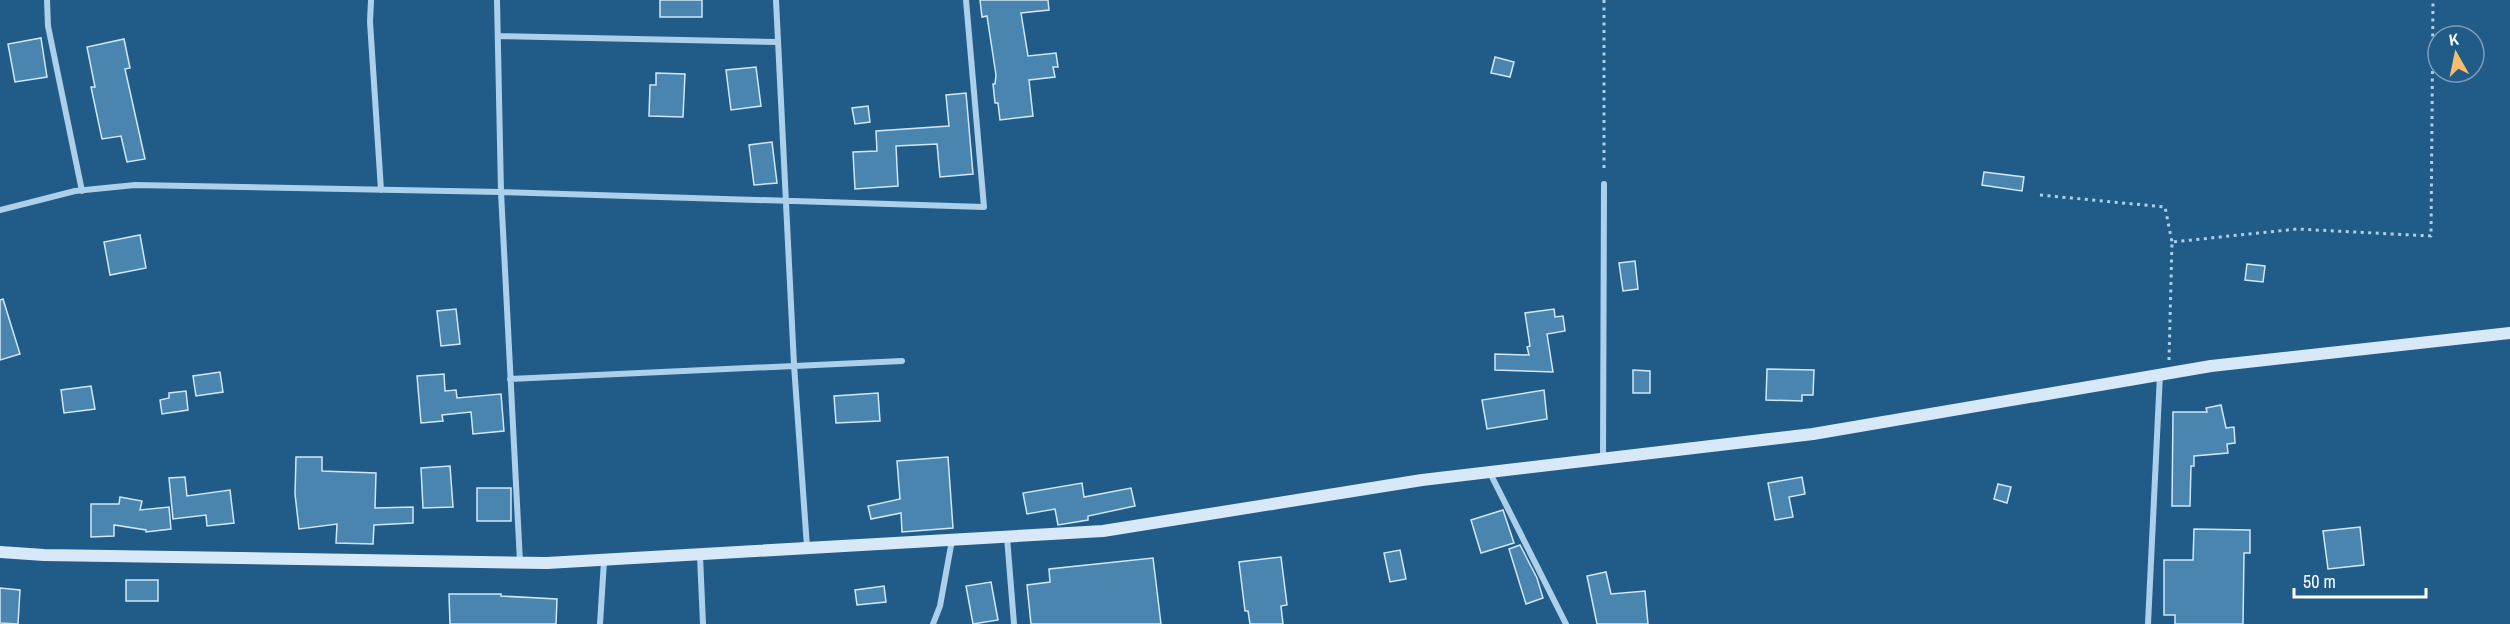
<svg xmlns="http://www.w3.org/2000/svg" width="2510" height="624" font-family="'Archivo Narrow',sans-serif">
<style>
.building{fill:#4a85b0;stroke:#d0e7f7;stroke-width:1.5}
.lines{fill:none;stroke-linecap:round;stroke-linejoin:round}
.path{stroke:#acd0ea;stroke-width:3;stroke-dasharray:3 4.5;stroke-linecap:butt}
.street{stroke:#acd0ea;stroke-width:6}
.secondary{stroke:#d7e9f8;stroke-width:12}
</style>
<rect width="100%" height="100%" fill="#215b88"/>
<path class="building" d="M660,0H702V17H660Z
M980,0H1048L1049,10L1021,13L1028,56L1056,53L1058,67H1053L1055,77L1029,80L1033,116L1000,120L998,103H995L993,84H995L996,75L987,16L982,17Z
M41,38L47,77L15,82L8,44Z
M124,39L130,68L125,69L145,159L127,162L121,136L102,139L91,87H95L87,47Z
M1495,57L1514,62L1510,77L1491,73Z
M756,67L761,106L731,110L726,70Z
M656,73L685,74L683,117L649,116L650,85H656Z
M966,93L973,174L940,177L937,144L896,146L898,186L855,189L853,152L877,151L876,131L949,126L946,95Z
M868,106L870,122L855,124L852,108Z
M772,142L777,183L754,185L749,145Z
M1984,172L2024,177L2022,191L1982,185Z
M140,235L146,268L110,275L104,242Z
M1635,261L1638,289L1623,291L1619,263Z
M2247,264L2265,266L2263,282L2245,280Z
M3,299L20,354L0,360V300Z
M456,309L460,344L441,346L437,311Z
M1554,309L1555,317L1563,316L1565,331L1547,334L1553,372L1495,370V354L1529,355L1527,347L1530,346L1525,313Z
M1767,369L1814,370L1813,395H1802V401L1766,400Z
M1633,370L1650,371V393H1633Z
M220,372L223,392L196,396L193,376Z
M444,374L445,391L456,390L457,398L501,394L504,431L473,434L471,412L442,415L443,421L421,423L417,376Z
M91,386L95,409L64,413L61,390Z
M1544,390L1547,419L1487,429L1482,400Z
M186,391L188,410L162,414L160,400L169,398V393Z
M878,393L880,421L836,423L834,396Z
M2221,405L2226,428L2234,427L2235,443L2227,444L2228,453L2194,456V466H2191L2190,506H2172L2173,412H2207L2206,408Z
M296,457H322V471L376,473L375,508L413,507V523L374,525L373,544L336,543L337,524L299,529L295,494Z
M948,457L953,528L902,532L901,513L871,519L868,506L900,499L897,461Z
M450,466L453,507L423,508L421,468Z
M185,477L187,496L230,490L234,523L207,526L206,515L173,519L169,478Z
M1802,477L1805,494L1789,497L1793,517L1775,520L1768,483Z
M1082,483L1084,497L1131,488L1135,506L1088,516V520L1058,525L1055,509L1027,514L1023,493Z
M1998,484L2011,487L2007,503L1994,499Z
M477,488H511V521H477Z
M120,497L142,501L140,510L169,507L171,529L146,532V530L114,525V536L91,537V504H119Z
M1503,510L1514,543L1481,553L1471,520Z
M2360,527L2364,565L2328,569L2323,531Z
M2194,529L2250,530V553H2244L2243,624H2175V615H2164V560H2193Z
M1520,545L1537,578L1543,598L1526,604L1509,549Z
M1400,550L1406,579L1390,582L1384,553Z
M1281,557L1287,605L1281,606L1283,624H1250L1248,611H1245L1239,562Z
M1153,558L1161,624H1031L1027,585L1050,582L1049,569Z
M1606,572L1611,594L1645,591L1648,624H1597L1587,576Z
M126,580H158V601H126Z
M991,582L998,620L973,624L966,586Z
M884,586L886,602L857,605L855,590Z
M0,588L20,590L18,624L0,623Z
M449,594H501V596L557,599L556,624H450Z"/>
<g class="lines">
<path class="path" d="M1604,0V172
M2040,195L2165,207L2172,242
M2169,360L2172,242L2297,229L2431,236L2433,0"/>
<path class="street" d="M47,0L48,26L82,191
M371,0L370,22L381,190
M497,0L501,192L520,562
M776,0L794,365L807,547
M498,36L777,42
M0,210L75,191L135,185L501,192L984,207L966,0
M510,379L902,361
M1603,459L1604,184
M1490,473L1566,624
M1007,537L1014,624
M700,556L703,624
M600,624L604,561
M933,624L940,606L952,540
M2148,624L2160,374"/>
<path class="secondary" d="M0,552L44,555L547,563L1103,531L1422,480L1813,434L2211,366L2510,333"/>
</g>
<g transform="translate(2456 54) rotate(351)"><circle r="28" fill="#215b88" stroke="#7a9db8" stroke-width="1.5"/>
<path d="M0-4.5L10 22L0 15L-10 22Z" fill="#f7bd6d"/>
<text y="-9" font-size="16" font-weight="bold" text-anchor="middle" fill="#ffffff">K</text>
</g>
<path d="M2294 588v9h132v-9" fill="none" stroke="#ffffff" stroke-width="3"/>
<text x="2303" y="588" font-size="18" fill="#ffffff" stroke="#215b88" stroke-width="4.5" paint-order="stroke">50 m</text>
</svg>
